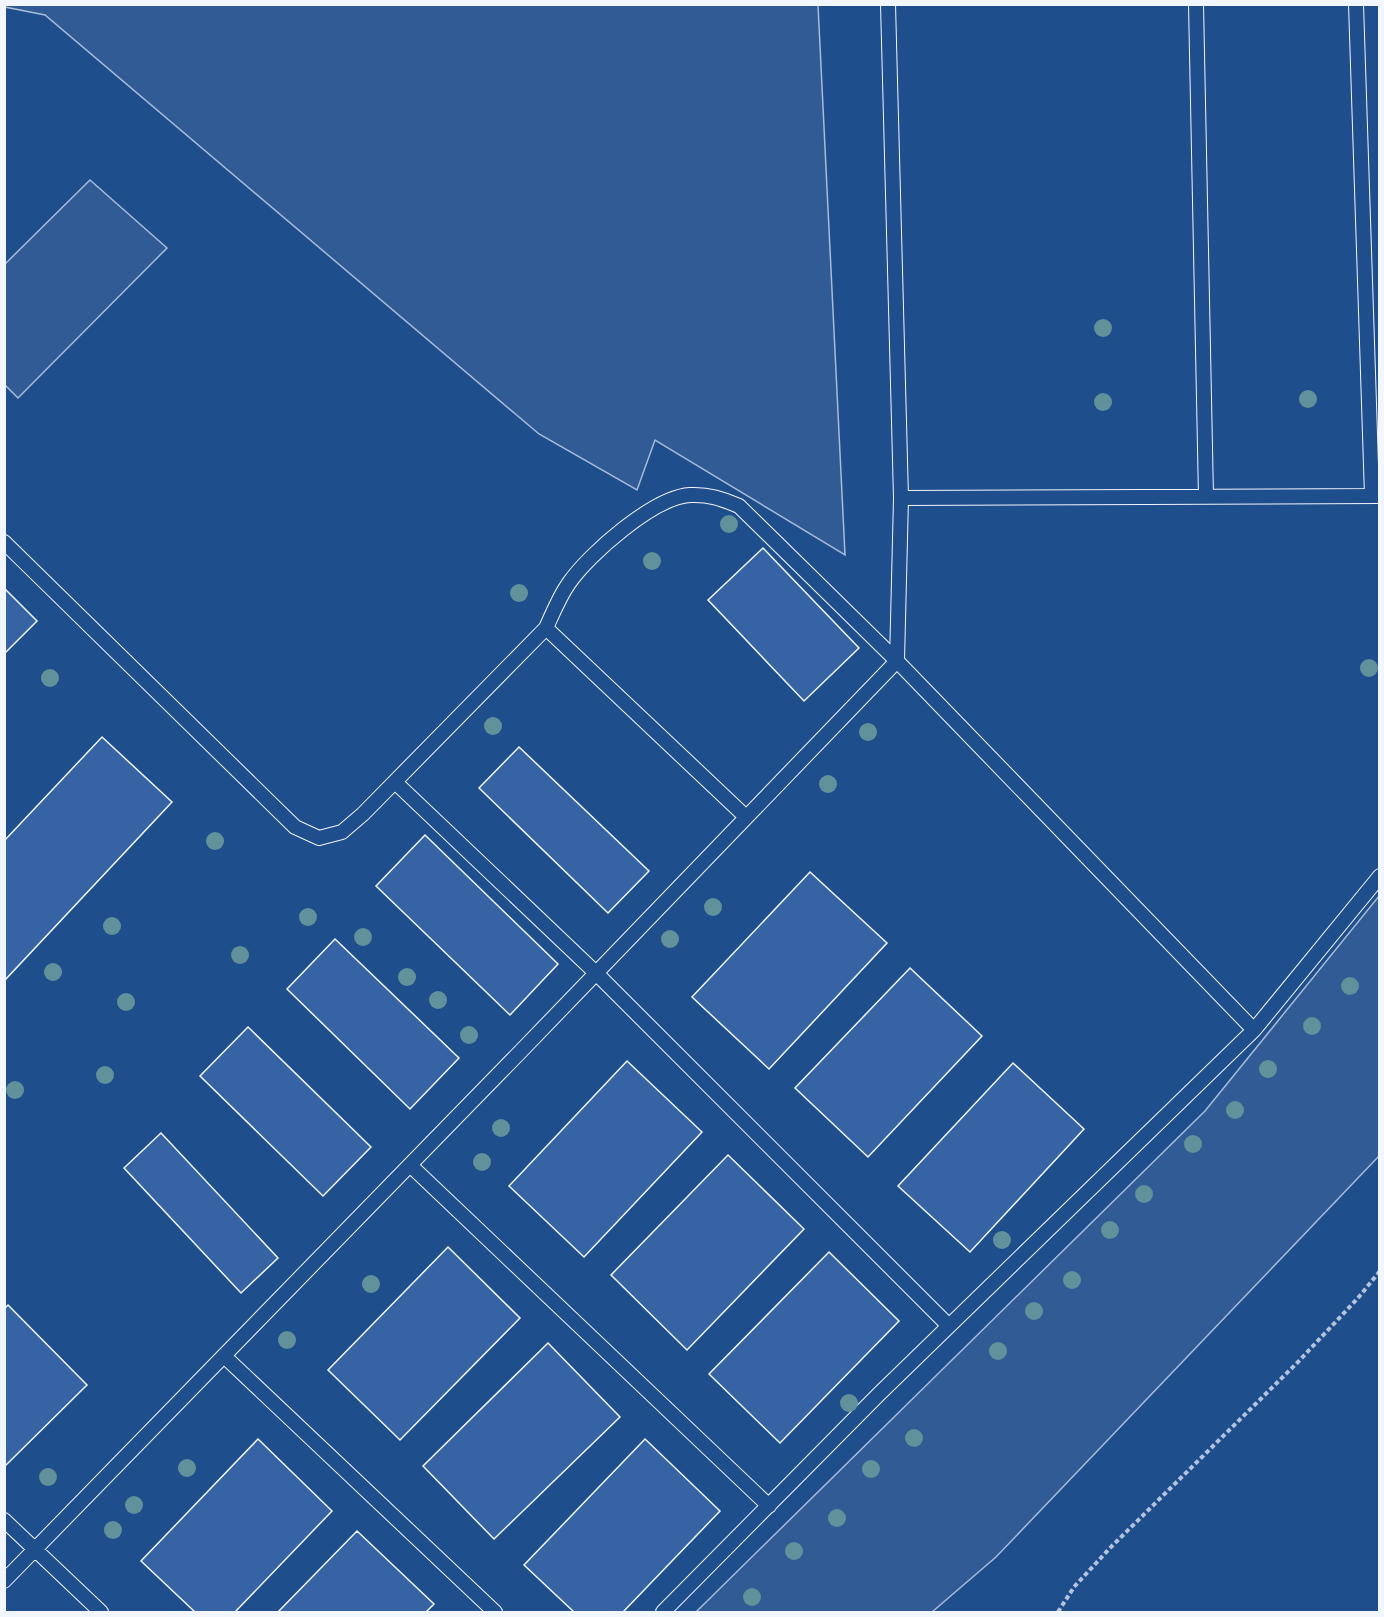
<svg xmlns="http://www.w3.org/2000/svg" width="1384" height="1617" font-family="Quicksand,sans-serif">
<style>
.built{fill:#305b95;stroke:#a8bbd7;stroke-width:1.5}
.building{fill:#3563a3;stroke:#f2f6ff;stroke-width:1.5}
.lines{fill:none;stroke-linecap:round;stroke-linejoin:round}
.lane-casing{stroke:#f2f6ff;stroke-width:16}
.path{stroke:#b3c4dc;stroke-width:4;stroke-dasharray:4.5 3;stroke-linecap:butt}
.lane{stroke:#1f4e8c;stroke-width:14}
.tree{fill:#61919a}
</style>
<rect width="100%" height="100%" fill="#1f4e8c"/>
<path class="built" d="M4,5H818L845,555L655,440L637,490L539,434L45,15L5,7Z
M90,180L167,248L18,398L5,385V264Z
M1379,896V1156L996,1557L932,1612H696L1205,1111Z"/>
<path class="building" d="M763,548L859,648L804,701L708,600Z
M4,588L37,621L4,654Z
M102,737L172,802L4,981V841Z
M519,747L649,871L608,913L479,788Z
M425,835L558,964L510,1015L376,886Z
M810,872L887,943L769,1069L692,997Z
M335,939L459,1058L410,1109L287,989Z
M910,968L982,1036L868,1157L795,1088Z
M248,1027L371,1147L323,1196L200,1076Z
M627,1061L702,1132L584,1257L509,1186Z
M1013,1063L1084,1129L970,1252L898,1186Z
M161,1133L278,1258L241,1293L124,1168Z
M728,1155L804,1229L687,1350L611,1275Z
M448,1247L520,1318L400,1440L328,1370Z
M829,1252L899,1321L780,1443L709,1374Z
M8,1305L87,1385L4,1467V1309Z
M548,1343L620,1417L494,1539L423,1466Z
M258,1439L332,1511L235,1612H195L141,1561Z
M645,1439L720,1511L623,1612H574L524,1565Z
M357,1531L434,1604L426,1612H278Z"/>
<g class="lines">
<defs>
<path id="lane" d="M888,4L901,498L897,661
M1196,4L1206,497
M1356,4L1372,496
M901,498L1379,496
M4,542L295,827L319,838L342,832L363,814L546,628C553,613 559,597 569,583C589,554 654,497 690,495C709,494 722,499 739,506L897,661
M546,628L746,817
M395,782L596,973L949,1326
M410,1165L769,1506
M224,1356L495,1612
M4,1520L101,1612
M4,1581L522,1050L897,661L1254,1030
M663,1612L879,1394L1254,1030L1380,876"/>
</defs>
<use href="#lane" class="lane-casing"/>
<path class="path" d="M1058,1612L1074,1587L1111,1547L1298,1362L1358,1298L1380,1271"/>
<use href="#lane" class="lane"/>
</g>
<g class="tree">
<circle cx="1103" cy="328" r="9"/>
<circle cx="1308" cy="399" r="9"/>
<circle cx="1103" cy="402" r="9"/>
<circle cx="729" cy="524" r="9"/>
<circle cx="652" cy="561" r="9"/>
<circle cx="519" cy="593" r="9"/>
<circle cx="1369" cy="668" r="9"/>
<circle cx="50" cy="678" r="9"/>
<circle cx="493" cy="726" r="9"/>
<circle cx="868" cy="732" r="9"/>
<circle cx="828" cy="784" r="9"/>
<circle cx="215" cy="841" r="9"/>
<circle cx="713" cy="907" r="9"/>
<circle cx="308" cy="917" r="9"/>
<circle cx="112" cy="926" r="9"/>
<circle cx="363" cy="937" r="9"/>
<circle cx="670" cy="939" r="9"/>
<circle cx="240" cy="955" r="9"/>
<circle cx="53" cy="972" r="9"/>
<circle cx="407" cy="977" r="9"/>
<circle cx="1350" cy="986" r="9"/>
<circle cx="438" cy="1000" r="9"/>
<circle cx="126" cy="1002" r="9"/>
<circle cx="1312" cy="1026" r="9"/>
<circle cx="469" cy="1035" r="9"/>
<circle cx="1268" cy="1069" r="9"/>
<circle cx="105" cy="1075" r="9"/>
<circle cx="15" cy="1090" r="9"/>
<circle cx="1235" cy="1110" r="9"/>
<circle cx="501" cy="1128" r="9"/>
<circle cx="1193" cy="1144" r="9"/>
<circle cx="482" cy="1162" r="9"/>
<circle cx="1144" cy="1194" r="9"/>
<circle cx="1110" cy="1230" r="9"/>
<circle cx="1002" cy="1240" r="9"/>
<circle cx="1072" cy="1280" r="9"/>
<circle cx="371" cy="1284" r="9"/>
<circle cx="1034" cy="1311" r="9"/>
<circle cx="287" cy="1340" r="9"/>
<circle cx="998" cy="1351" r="9"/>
<circle cx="849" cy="1403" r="9"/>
<circle cx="914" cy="1438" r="9"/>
<circle cx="187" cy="1468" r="9"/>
<circle cx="871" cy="1469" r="9"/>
<circle cx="48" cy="1477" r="9"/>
<circle cx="134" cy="1505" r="9"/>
<circle cx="837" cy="1518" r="9"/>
<circle cx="113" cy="1530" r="9"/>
<circle cx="794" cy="1551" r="9"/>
<circle cx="752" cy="1597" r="9"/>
</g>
<rect width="1384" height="1617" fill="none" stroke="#f2f6ff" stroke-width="12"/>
</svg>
